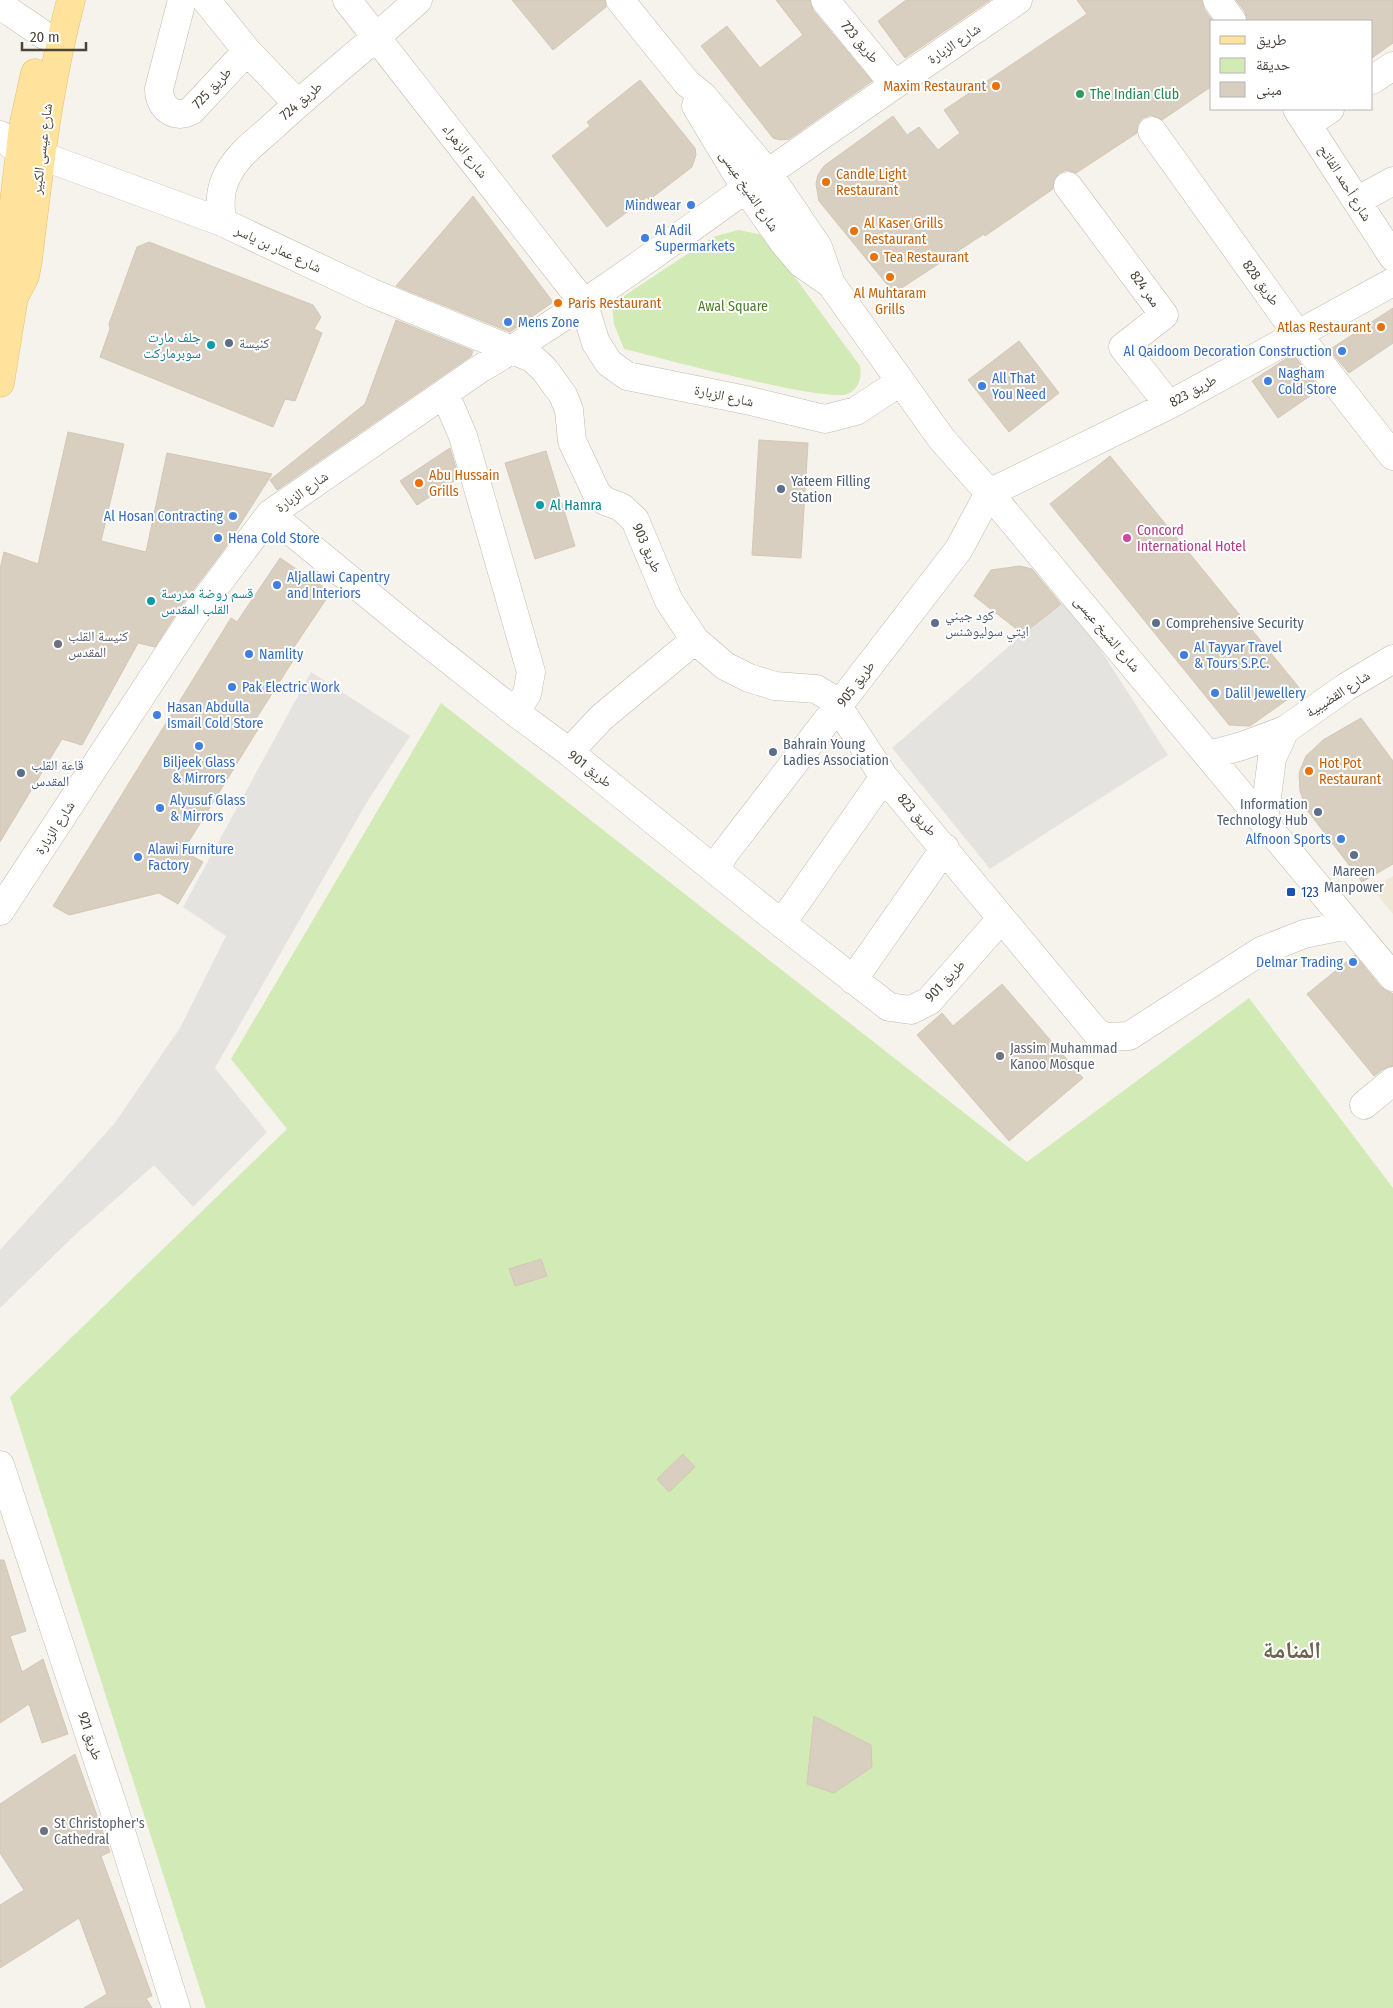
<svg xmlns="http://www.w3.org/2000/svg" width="1393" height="2008" font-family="'Fira Sans Condensed','Noto Naskh Arabic',sans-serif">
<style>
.education{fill:#efe8d6}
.green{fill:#d2eab5}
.parking{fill:#e5e3e0}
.building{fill:#d8cfc1;stroke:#d3c7b4}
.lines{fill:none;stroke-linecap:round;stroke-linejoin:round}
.minor-casing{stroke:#c2bbae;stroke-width:29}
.major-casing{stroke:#e6c16a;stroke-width:29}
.minor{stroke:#fff;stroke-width:28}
.major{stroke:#ffe39c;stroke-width:28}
.food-dot{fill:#e8710a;stroke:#fff;stroke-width:2}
.leisure-dot{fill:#2e9e5b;stroke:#fff;stroke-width:2}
.shop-dot{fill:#3f7fe0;stroke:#fff;stroke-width:2}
.service-dot{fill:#5c6f8a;stroke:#fff;stroke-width:2}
.culture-dot{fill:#0f9aa8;stroke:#fff;stroke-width:2}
.hotel-dot{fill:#d1479c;stroke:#fff;stroke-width:2}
.worship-dot{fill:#6b7280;stroke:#fff;stroke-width:2}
.transit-dot{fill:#1a4fb4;stroke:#fff;stroke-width:2}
.labels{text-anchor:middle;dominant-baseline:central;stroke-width:4;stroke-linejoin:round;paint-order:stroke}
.street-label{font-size:14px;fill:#4b4439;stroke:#fff}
.food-label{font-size:14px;fill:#c56008;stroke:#fff;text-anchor:start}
.leisure-label{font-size:14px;fill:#27864d;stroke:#fff;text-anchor:start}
.shop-label{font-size:14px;fill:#366cbe;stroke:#fff;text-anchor:start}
.park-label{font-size:14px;fill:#4a7f2a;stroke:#fff}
.culture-label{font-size:14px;fill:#0d838f;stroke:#fff;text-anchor:start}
.service-label{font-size:14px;fill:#4e5e75;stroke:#fff;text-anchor:start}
.hotel-label{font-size:14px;fill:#b23c85;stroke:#fff;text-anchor:start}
.worship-label{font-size:14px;fill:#5b616d;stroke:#fff;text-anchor:start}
.transit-label{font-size:14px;fill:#164399;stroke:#fff;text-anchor:start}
.town-label{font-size:24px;font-weight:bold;fill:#6e6250;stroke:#fff}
</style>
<rect width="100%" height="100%" fill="#f6f3ec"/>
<path class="education" d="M1393,876V914L1372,888Z"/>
<path class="green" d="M738,230L764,235L860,366C862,377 859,390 847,394C825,403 658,357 624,349L614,324L612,304L713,237Z
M441,703L1027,1162L1249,998L1393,1188V2008H206L10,1397L287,1129L231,1059Z"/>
<path class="parking" d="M1068,599L1168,755L990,869L892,748L1023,634Z
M311,672L410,736L367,802L215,1068L267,1132L193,1207L154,1165L76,1234L0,1308V1250L114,1124L180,1028L226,936L183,907Z"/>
<path class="building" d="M512,0H605L606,7L553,50Z
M776,0H810L813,10L872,81L789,139L780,140L773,138L701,46L727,26L760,68L803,35Z
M906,0H990L905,58L878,21Z
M1077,0H1202L1204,9L1213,21L1212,86L1162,120L1151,115L1143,118L1138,124L1137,133L1076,173L1067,170L1059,173L1054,180L1053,189L985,236L984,234L894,293L819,201L816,184L818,175L824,166L893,116L907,135L919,127L938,150L960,133L944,110L1087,14Z
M1236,0H1393V43L1372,58V21H1247L1245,12Z
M640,80L695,148L696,155L692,167L649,200L647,197L607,227L552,156L590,126L587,122Z
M473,196L553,302L510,332L396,286Z
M149,242L313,305L321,317L314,329L322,333L295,401L285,399L273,427L100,357L110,329L109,324L137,247Z
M1393,308V343L1349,373L1329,350Z
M396,320L473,351L471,356L277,490L270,480L365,404Z
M1019,341L1059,393L1009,432L968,380Z
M1293,354L1320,389L1278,418L1252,381Z
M68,432L124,444L101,541L146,552L167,453L272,474L225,548L181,606L155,647L138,643L82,745L62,739L0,842V569L4,552L38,564Z
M759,440L808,443L801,558L752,555Z
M450,448L459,478L417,505L400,481Z
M546,451L575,546L535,559L505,463Z
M1110,456L1301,690L1250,726L1229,725L1050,504Z
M280,558L331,592L288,656L294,659L254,722L260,726L183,851L203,862L178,904L159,893L69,915L53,906L231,618L237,622Z
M1020,566L1032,569L1061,604L1023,634L974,596L991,570Z
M1361,718L1393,761V864L1362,882L1307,810L1300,791L1299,773L1306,756L1323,740Z
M1355,955L1381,987L1393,994V1066L1383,1069L1374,1076L1307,994Z
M1002,984L1083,1078L1009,1141L917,1035L942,1013L953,1026Z
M541,1259L547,1276L515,1286L509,1269Z
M683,1454L695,1467L669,1492L657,1479Z
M0,1560H4L26,1631L10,1636L22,1672L43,1659L68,1734L42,1743L29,1704L0,1723Z
M814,1716L871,1745L872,1767L834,1793L807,1784Z
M75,1754L110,1852L101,1856L152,1996L146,1998L152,2008H84L107,1994L79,1918L0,1968V1905L24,1890L0,1853V1804Z"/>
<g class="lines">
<defs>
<path id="minor" d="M182,0L159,89C159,107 174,120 191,111L247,51
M206,0L247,51L297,103
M347,0L583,302L596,343L609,363L627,376L746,400L825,419L856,411L900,382
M620,0L687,83L703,96L768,173L818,247L831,284L941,438L989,493L1393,977
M825,0L894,84
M1217,0L1232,21
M0,5L44,35
M1372,80L1393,66
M696,106L746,189L784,243L801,263L831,284
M1297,109L1393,257
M1308,124L1330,109
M1152,131L1298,335L1393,456
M0,135L21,153
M42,156L222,222L372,293L532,358L544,369L563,395L569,410L572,441L597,494L605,501L621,507L635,520L669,601L695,640L725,666L749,678L775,686L816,689L833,699L884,777L1096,1032L1106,1037L1129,1036L1261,951L1304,934L1348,925
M1068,186L1164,315L1123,347L1169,405
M1357,201L1393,181
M222,222C220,205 219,190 228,174C237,156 254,143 269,130C317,85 369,45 418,0
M445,394L463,436L531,672L527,694L515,712
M270,514L409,628L515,712L569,752L772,916L889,1007L911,1010L929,1001L1001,919
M569,752L602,717L695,640
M1209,755L1242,746L1285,730L1346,687L1393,659
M1264,821L1272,758L1285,730
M716,870L724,854L959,549L989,493L1169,405L1393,282
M0,911L194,615L270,514L478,370C570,316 658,252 744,190C835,125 926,63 1018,0
M782,923L884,777
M853,980L945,848
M1364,1105L1393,1081
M0,1465L113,1806L176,2008"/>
<path id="major" d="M13,293L9,256L12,219L23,127L35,73
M0,383L14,297L25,276L28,260C39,171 48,86 71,0"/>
</defs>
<use href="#minor" class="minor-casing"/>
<use href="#major" class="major-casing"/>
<use href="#minor" class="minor"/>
<use href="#major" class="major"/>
</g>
<g class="food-dot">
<circle cx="996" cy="86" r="5"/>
<circle cx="826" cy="182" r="5"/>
<circle cx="854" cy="231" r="5"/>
<circle cx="874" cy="257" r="5"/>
<circle cx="890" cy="277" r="5"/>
<circle cx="558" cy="303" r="5"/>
<circle cx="1381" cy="327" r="5"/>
<circle cx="419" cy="483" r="5"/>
<circle cx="1309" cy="771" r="5"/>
</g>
<circle class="leisure-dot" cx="1080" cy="94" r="5"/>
<g class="shop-dot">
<circle cx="691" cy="205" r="5"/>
<circle cx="645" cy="238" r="5"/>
<circle cx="508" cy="322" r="5"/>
<circle cx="1342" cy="351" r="5"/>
<circle cx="1268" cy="381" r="5"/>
<circle cx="982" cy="386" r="5"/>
<circle cx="233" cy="516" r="5"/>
<circle cx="218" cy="538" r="5"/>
<circle cx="277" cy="585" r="5"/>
<circle cx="249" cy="654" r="5"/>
<circle cx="1184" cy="655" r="5"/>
<circle cx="232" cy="687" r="5"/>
<circle cx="1215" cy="693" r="5"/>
<circle cx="157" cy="715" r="5"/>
<circle cx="199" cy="746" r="5"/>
<circle cx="160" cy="808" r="5"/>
<circle cx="1341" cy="839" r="5"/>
<circle cx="138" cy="857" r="5"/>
<circle cx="1353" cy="962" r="5"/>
</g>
<g class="service-dot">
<circle cx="229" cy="343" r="5"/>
<circle cx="781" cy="489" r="5"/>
<circle cx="935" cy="623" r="5"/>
<circle cx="1156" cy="623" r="5"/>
<circle cx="773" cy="752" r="5"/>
<circle cx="21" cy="773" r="5"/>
<circle cx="1318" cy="812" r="5"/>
<circle cx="1354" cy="855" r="5"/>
</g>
<g class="culture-dot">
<circle cx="211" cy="345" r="5"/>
<circle cx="540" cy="505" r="5"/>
<circle cx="151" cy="601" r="5"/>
</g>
<circle class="hotel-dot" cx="1127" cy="538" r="5"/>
<g class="worship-dot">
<circle cx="58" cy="644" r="5"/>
<circle cx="1000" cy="1056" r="5"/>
<circle cx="44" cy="1831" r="5"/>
</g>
<rect class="transit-dot" x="1286" y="887" width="10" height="10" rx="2.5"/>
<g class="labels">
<g class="street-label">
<text transform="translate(860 42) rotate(50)">طريق 723</text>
<text transform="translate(954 44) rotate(-34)">شارع الزبارة</text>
<text transform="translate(212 88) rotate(-47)">طريق 725</text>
<text transform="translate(301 101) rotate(-41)">طريق 724</text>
<text transform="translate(42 149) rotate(-83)">شارع عيسى الكبير</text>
<text transform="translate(465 151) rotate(52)">شارع الزهراء</text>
<text transform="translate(1345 183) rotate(58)">شارع أحمد الفاتح</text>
<text transform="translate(749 191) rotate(56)">شارع الشيخ عيسى</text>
<text transform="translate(278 249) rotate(25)">شارع عمار بن ياسر</text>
<text transform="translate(1261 283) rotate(54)">طريق 828</text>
<text transform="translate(1145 289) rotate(54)">ممر 824</text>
<text transform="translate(1193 391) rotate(-29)">طريق 823</text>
<text transform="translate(724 396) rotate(12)">شارع الزبارة</text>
<text transform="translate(302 492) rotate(-35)">شارع الزبارة</text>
<text transform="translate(647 548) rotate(66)">طريق 903</text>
<text transform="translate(1107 634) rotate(50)">شارع الشيخ عيسى</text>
<text transform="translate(856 684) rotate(-53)">طريق 905</text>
<text transform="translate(1338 694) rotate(-33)">شارع القضيبية</text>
<text transform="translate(590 769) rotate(38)">طريق 901</text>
<text transform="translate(917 815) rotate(49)">طريق 823</text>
<text transform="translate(55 828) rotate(-57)">شارع الزبارة</text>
<text transform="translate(945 981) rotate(-47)">طريق 901</text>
<text transform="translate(90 1736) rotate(72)">طريق 921</text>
</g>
<g class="food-label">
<text x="986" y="86" text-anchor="end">Maxim Restaurant</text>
<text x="836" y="174">Candle Light<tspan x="836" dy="16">Restaurant</tspan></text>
<text x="864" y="223">Al Kaser Grills<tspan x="864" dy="16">Restaurant</tspan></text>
<text x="884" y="257">Tea Restaurant</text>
<text x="890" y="293" text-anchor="middle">Al Muhtaram<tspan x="890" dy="16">Grills</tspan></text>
<text x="568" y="303">Paris Restaurant</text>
<text x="1371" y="327" text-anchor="end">Atlas Restaurant</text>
<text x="429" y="475">Abu Hussain<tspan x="429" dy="16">Grills</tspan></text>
<text x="1319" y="763">Hot Pot<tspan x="1319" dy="16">Restaurant</tspan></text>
</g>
<g class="leisure-label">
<text x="1090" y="94">The Indian Club</text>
</g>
<g class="shop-label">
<text x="681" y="205" text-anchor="end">Mindwear</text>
<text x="655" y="230">Al Adil<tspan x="655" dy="16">Supermarkets</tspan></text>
<text x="518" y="322">Mens Zone</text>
<text x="1332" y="351" text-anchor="end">Al Qaidoom Decoration Construction</text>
<text x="1278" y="373">Nagham<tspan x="1278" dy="16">Cold Store</tspan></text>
<text x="992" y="378">All That<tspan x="992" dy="16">You Need</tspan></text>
<text x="223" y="516" text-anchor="end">Al Hosan Contracting</text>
<text x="228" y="538">Hena Cold Store</text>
<text x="287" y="577">Aljallawi Capentry<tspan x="287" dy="16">and Interiors</tspan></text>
<text x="1194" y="647">Al Tayyar Travel<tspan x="1194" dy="16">&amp; Tours S.P.C.</tspan></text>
<text x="259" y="654">Namlity</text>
<text x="242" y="687">Pak Electric Work</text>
<text x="1225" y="693">Dalil Jewellery</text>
<text x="167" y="707">Hasan Abdulla<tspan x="167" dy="16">Ismail Cold Store</tspan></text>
<text x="199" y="762" text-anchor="middle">Biljeek Glass<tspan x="199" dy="16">&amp; Mirrors</tspan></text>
<text x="170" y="800">Alyusuf Glass<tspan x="170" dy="16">&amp; Mirrors</tspan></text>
<text x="1331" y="839" text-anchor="end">Alfnoon Sports</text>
<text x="148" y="849">Alawi Furniture<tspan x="148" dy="16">Factory</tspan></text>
<text x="1343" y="962" text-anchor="end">Delmar Trading</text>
</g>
<g class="park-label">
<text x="733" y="306">Awal Square</text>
</g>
<g class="culture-label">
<text x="201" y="337" text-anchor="end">جلف مارت<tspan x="201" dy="16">سوبرماركت</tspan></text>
<text x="550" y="505">Al Hamra</text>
<text x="161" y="593">قسم روضة مدرسة<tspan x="161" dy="16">القلب المقدس</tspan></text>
</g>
<g class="service-label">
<text x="239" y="343">كنيسة</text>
<text x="791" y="481">Yateem Filling<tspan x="791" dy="16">Station</tspan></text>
<text x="945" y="615">كود جيني<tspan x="945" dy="16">ايتي سوليوشنس</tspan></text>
<text x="1166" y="623">Comprehensive Security</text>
<text x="783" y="744">Bahrain Young<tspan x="783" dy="16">Ladies Association</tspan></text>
<text x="31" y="765">قاعة القلب<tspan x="31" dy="16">المقدس</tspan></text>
<text x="1308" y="804" text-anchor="end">Information<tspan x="1308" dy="16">Technology Hub</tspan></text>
<text x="1354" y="871" text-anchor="middle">Mareen<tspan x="1354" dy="16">Manpower</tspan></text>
</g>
<g class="hotel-label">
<text x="1137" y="530">Concord<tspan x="1137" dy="16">International Hotel</tspan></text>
</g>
<g class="worship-label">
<text x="68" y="636">كنيسة القلب<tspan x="68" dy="16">المقدس</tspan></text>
<text x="1010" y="1048">Jassim Muhammad<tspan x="1010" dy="16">Kanoo Mosque</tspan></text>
<text x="54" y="1823">St Christopher's<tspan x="54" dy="16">Cathedral</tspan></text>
</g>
<g class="transit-label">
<text x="1301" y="892">123</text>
</g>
<g class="town-label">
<text x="1292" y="1650">المنامة</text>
</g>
</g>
<rect x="1210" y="20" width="162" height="90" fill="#ffffff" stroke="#b7b4b0"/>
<rect x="1220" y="36" width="25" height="8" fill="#ffe39c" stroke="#b7b4b0"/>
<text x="1256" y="45" font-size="15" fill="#4b4439">طريق</text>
<rect x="1220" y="58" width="25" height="15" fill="#d2eab5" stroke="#b7b4b0"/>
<text x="1256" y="70" font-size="15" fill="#4b4439">حديقة</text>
<rect x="1220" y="82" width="25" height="15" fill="#d8cfc1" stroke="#b7b4b0"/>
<text x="1256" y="95" font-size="15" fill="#4b4439">مبنى</text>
<path d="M22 42v8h64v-8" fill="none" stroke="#4b4439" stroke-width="2.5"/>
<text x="30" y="42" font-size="15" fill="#4b4439" stroke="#ffffff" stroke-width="4" paint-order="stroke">20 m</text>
</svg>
